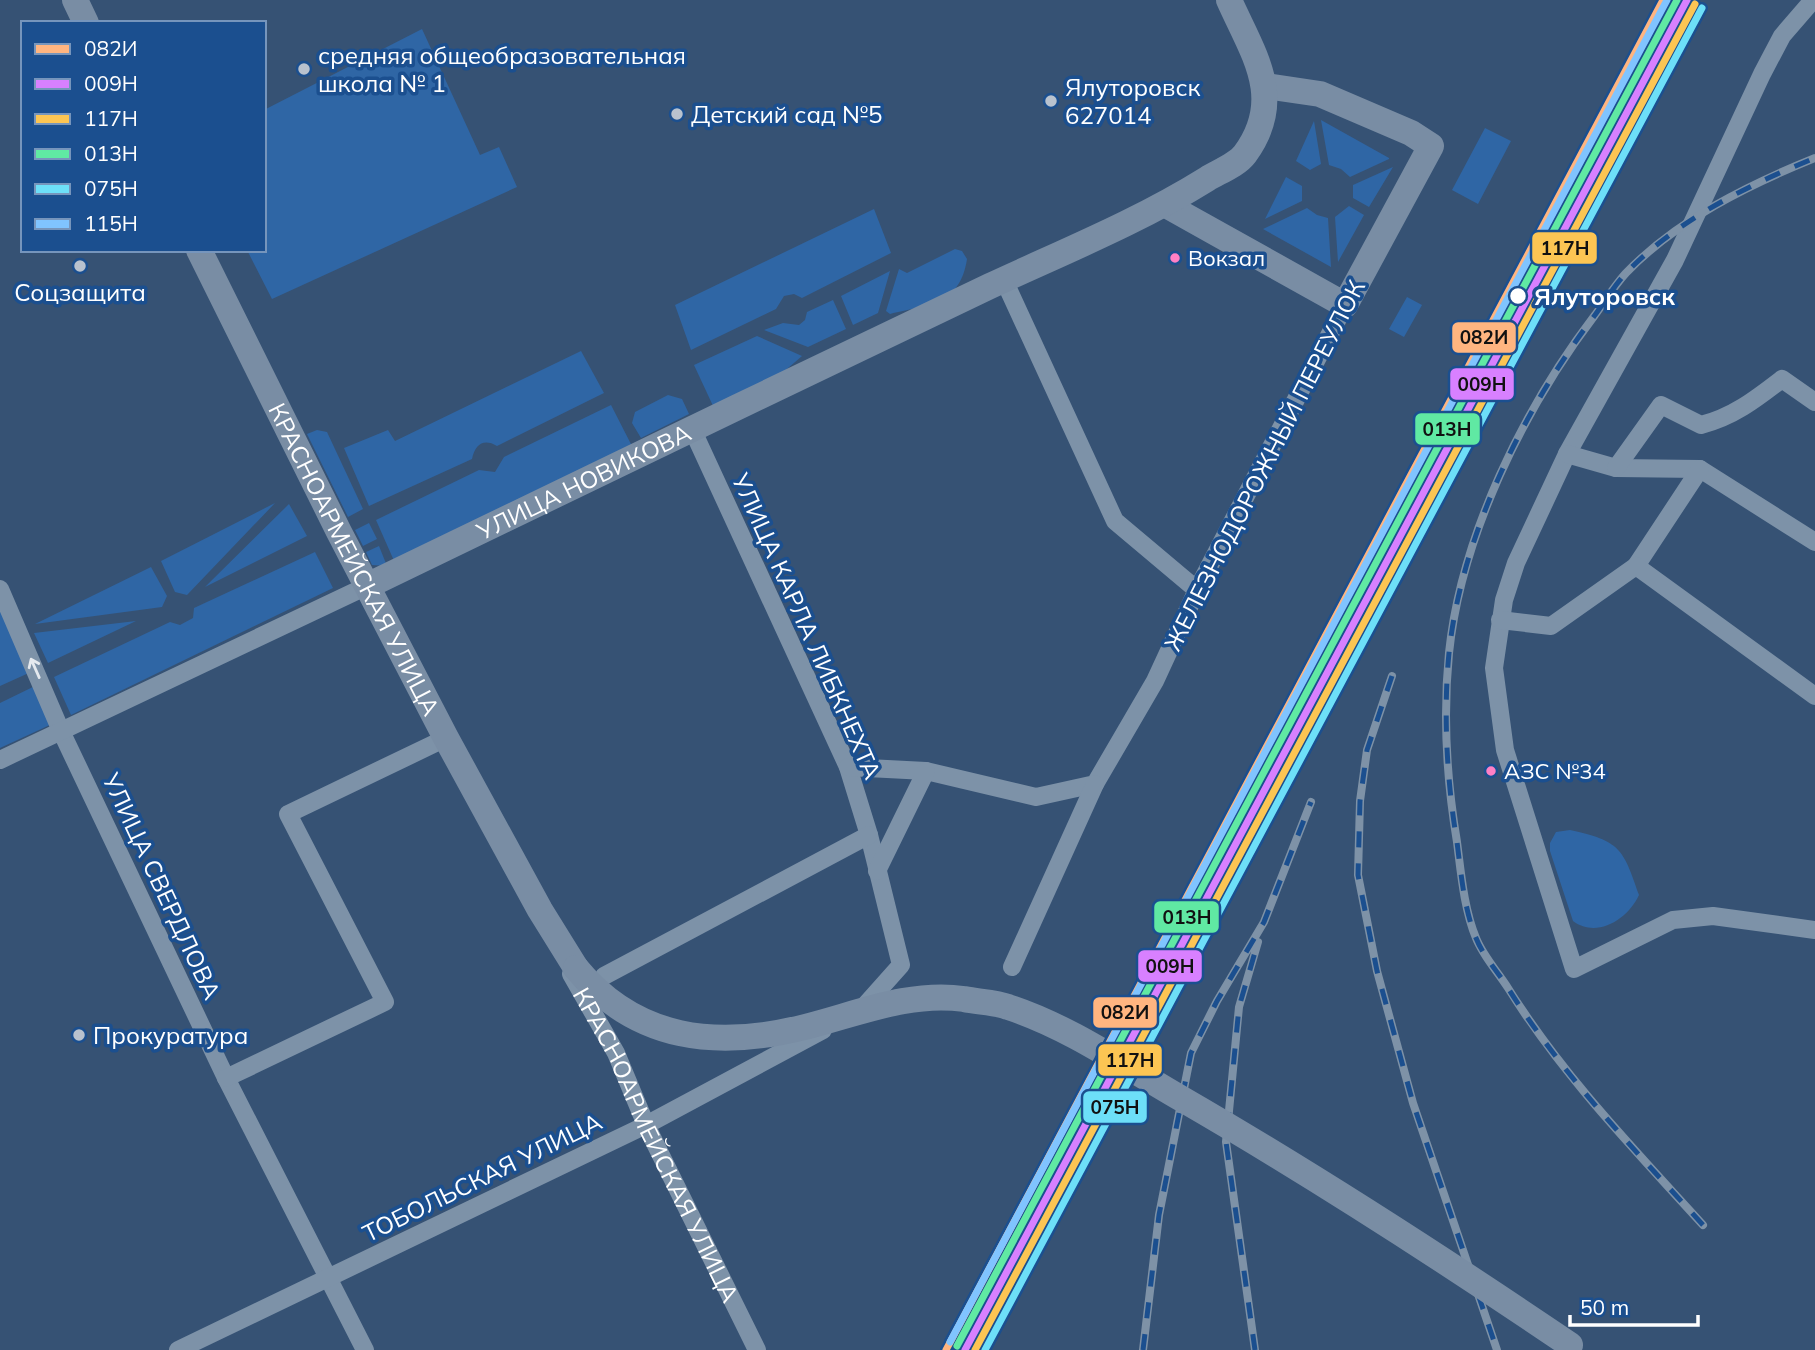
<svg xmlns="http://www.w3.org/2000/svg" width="1815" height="1350" font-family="Mulish,sans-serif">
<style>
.green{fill:#2f66a5}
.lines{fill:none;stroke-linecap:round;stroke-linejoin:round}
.street{stroke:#7d92a8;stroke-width:18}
.secondary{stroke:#798da4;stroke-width:26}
.rail-casing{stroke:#7e92a7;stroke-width:8}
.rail{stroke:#1b4f8f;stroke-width:5;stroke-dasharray:16;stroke-linecap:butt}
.secondary-bridge{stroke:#798da4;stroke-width:26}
.rail-1-casing{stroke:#1b4f8f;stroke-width:12}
.rail-2-casing{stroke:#1b4f8f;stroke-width:12}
.rail-3-casing{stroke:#1b4f8f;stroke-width:12}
.rail-4-casing{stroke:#1b4f8f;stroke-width:12}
.rail-5-casing{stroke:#1b4f8f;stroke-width:12}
.rail-6-casing{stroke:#1b4f8f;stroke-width:12}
.rail-1{stroke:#ffb580;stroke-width:7}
.rail-2{stroke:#d880ff;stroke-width:7}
.rail-3{stroke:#fcc553;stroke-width:7}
.rail-4{stroke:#60e9a3;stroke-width:7}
.rail-5{stroke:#6ddff8;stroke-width:7}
.rail-6{stroke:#80c4ff;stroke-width:7}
.oneway{stroke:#e5e9ee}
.poi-dot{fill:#b9c2ce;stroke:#1b4f8f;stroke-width:2.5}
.bus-dot{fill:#ff80c5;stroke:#1b4f8f;stroke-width:2.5}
.stop-dot{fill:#fff;stroke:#1b4f8f;stroke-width:2.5}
.labels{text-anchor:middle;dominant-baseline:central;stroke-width:7;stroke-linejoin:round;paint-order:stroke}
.bus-label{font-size:22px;fill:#fff;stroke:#1b4f8f;text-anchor:start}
.poi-label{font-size:24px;fill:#fff;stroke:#1b4f8f;text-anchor:start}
.stop-label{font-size:24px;font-weight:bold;fill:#fff;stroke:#1b4f8f;text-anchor:start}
.street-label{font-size:24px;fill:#fff;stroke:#1b4f8f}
.line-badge{stroke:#1b4f8f;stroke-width:2.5}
.pale-badge-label{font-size:19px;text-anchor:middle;font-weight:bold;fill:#111}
</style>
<rect width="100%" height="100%" fill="#365274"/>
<path class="green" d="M422,29L480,155L499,147L517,187L272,299L247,250H264V110Z
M1321,120L1389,158V159L1350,177L1341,169L1329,165Z
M1314,121L1321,164L1310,170L1296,161Z
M1485,128L1511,141L1478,204L1452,190Z
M1393,167L1369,207L1353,198V185Z
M1286,177L1302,186V201L1265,219Z
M1349,206L1364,215L1338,262L1335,217Z
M1307,208L1317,215L1328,218L1331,267L1263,229Z
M874,209L891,253L802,298L794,294L784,296L776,309L691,350L675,305Z
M955,249L962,251L967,259C960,305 929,304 890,314L886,311L899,269L907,273Z
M890,271L878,313L853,325L841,296Z
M1407,297L1422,305L1404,337L1389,329Z
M833,300L846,329L808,347L764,330L783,323L799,325L805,320L807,312Z
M757,336L802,356L773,381L714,408L694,365Z
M581,351L604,393L497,446C484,438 475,444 472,459L369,506L344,448L388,430L395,441Z
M668,395L682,399L689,414L641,438L632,423L635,412Z
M611,405L634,450L395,563L376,520L479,470L495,472L504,457Z
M317,430L327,432L363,509L348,517L307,434Z
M275,503L187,595L175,592L161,561Z
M289,504L307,536L205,587Z
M369,523L377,539L363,546L355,530Z
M379,546L387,566L372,565L366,552Z
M315,552L333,588L71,715L54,677L170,622L180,625L193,618L194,608Z
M151,567L167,596L162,607L35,624Z
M0,605L31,672L0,686Z
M136,621L48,663L34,633Z
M37,685L52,724L0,748V703Z
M1570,830C1620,841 1623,848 1639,895C1628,919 1597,939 1573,921L1550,851V843L1556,832Z"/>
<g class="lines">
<g class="street">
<path d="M1813,0L1782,36L1762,74L1675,260L1567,454L1516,563L1504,600L1494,668L1505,750L1574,969L1673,920L1713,916L1815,930"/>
<path d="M1004,280L1115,521L1197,590"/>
<path d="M693,431L848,767L869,835L901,965L860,1011"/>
<path d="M1567,454L1616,468L1700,469L1815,542"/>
<path d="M1616,468L1661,405L1701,425C1733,417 1756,399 1782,379L1815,402"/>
<path d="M1636,566L1700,469"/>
<path d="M0,589L61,731L226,1078L365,1350"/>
<path d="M1500,620L1551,626L1636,566L1815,696"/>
<path d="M0,760L369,585"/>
<path d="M848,767L926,771L1036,797L1095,784L1155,681L1197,590L1345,305"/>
<path d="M877,871L926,771"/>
<path d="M1012,967L1095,784"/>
<path id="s1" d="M571,974L616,1053L646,1125L757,1350"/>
<path d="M604,976L869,835"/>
<path d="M226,1078L385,1002L288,814L446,738"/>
<path d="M178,1350L646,1125L823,1030"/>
</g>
<g class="secondary">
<path d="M75,0L86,23"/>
<path d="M1166,205L1345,305L1431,146L1411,133L1320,94L1266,86"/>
<path id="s2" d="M199,250L339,532L446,738L540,910L576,968"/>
<path id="s3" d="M369,585C577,486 782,384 990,286C1063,252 1138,222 1207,179C1218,172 1237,165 1245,154C1286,98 1253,54 1229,0"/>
</g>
<defs>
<path id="rail" d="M1392,676L1367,750L1360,801L1358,875L1377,971L1413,1103L1497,1350
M1703,1225C1634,1149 1563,1076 1508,988C1498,972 1483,956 1476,938C1464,909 1461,873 1457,842C1447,782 1443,714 1449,653C1461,536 1524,408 1595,315C1605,301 1615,285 1626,273C1677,220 1748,185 1815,158
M1143,1350L1159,1215L1191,1053L1217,1001L1264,922L1311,802
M1255,1350L1226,1142L1239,1007L1258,942"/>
</defs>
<use href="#rail" class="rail-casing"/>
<use href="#rail" class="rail"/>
<path class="secondary-bridge" d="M576,968C636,1041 717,1049 805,1027C857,1014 910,991 964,999C978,1002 995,1002 1008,1007C1070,1027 1126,1067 1182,1099C1315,1176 1443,1259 1570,1345"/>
<defs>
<path id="rail-1" d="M946,1350L1663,0"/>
<path id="rail-2" d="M965,1350L1687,0"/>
<path id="rail-3" d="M975,1350L1695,4"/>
<path id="rail-4" d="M957,1346L1677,0"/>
<path id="rail-5" d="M985,1350L1702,8"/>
<path id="rail-6" d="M950,1342L1667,0"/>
</defs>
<use href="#rail-1" class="rail-1-casing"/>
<use href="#rail-2" class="rail-2-casing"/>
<use href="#rail-3" class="rail-3-casing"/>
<use href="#rail-4" class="rail-4-casing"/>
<use href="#rail-5" class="rail-5-casing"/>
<use href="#rail-6" class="rail-6-casing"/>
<use href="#rail-1" class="rail-1"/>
<use href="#rail-2" class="rail-2"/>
<use href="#rail-3" class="rail-3"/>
<use href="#rail-4" class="rail-4"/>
<use href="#rail-5" class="rail-5"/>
<use href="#rail-6" class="rail-6"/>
</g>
<defs><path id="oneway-shaft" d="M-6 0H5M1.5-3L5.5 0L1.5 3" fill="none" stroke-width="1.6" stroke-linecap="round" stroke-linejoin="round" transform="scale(1.75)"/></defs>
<use class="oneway" href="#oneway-shaft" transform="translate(35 668) rotate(-114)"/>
<g class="poi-dot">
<circle cx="304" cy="69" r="7"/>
<circle cx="1051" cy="101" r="7"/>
<circle cx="677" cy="114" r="7"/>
<circle cx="80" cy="266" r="7"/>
<circle cx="79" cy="1035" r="7"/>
</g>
<g class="bus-dot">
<circle cx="1175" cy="258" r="6"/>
<circle cx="1491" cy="771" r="6"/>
</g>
<circle class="stop-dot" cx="1518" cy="296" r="9"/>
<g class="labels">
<g class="bus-label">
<text x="1188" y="258">Вокзал</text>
<text x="1504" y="771">АЗС №34</text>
</g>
<g class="poi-label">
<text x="318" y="55">средняя общеобразовательная<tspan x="318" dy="28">школа № 1</tspan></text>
<text x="1065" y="87">Ялуторовск<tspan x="1065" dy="28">627014</tspan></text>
<text x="691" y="114">Детский сад №5</text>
<text x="80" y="292" text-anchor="middle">Соцзащита</text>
<text x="93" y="1035">Прокуратура</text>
</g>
<g class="stop-label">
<text x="1534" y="296">Ялуторовск</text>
</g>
<g class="street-label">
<text transform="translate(1264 465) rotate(-63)">ЖЕЛЕЗНОДОРОЖНЫЙ ПЕРЕУЛОК</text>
<text stroke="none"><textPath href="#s3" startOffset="238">УЛИЦА НОВИКОВА</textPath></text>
<text stroke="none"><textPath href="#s2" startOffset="346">КРАСНОАРМЕЙСКАЯ УЛИЦА</textPath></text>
<text transform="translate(807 626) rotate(66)">УЛИЦА КАРЛА ЛИБКНЕХТА</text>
<text transform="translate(162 886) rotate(65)">УЛИЦА СВЕРДЛОВА</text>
<text stroke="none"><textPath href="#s1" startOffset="191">КРАСНОАРМЕЙСКАЯ УЛИЦА</textPath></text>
<text transform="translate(482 1177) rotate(-26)">ТОБОЛЬСКАЯ УЛИЦА</text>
</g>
</g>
<g class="line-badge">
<rect x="1531" y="231" width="67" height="34" rx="7" fill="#fcc553"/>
<rect x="1451" y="321" width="66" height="33" rx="7" fill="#ffb580"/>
<rect x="1449" y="367" width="66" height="34" rx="7" fill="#d880ff"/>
<rect x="1414" y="412" width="67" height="34" rx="7" fill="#60e9a3"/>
<rect x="1153" y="900" width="67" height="34" rx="7" fill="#60e9a3"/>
<rect x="1137" y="949" width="66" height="34" rx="7" fill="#d880ff"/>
<rect x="1092" y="996" width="66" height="33" rx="7" fill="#ffb580"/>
<rect x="1097" y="1043" width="66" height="34" rx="7" fill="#fcc553"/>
<rect x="1082" y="1090" width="66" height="34" rx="7" fill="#6ddff8"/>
</g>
<g class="pale-badge-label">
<text x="1565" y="255">117Н</text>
<text x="1484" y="344">082И</text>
<text x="1482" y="391">009Н</text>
<text x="1447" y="436">013Н</text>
<text x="1187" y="924">013Н</text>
<text x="1170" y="973">009Н</text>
<text x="1125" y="1019">082И</text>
<text x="1130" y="1067">117Н</text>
<text x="1115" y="1114">075Н</text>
</g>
<rect x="21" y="21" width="245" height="231" fill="#1b4f8f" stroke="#7695bc" stroke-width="2"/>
<rect x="35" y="44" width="35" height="10" fill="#ffb580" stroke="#7695bc" stroke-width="2"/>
<text x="84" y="56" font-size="21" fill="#ffffff">082И</text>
<rect x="35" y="79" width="35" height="10" fill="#d880ff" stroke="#7695bc" stroke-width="2"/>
<text x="84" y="91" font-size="21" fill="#ffffff">009Н</text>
<rect x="35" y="114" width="35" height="10" fill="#fcc553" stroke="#7695bc" stroke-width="2"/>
<text x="84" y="126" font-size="21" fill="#ffffff">117Н</text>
<rect x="35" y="149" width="35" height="10" fill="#60e9a3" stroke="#7695bc" stroke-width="2"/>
<text x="84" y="161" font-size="21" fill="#ffffff">013Н</text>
<rect x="35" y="184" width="35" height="10" fill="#6ddff8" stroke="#7695bc" stroke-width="2"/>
<text x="84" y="196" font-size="21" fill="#ffffff">075Н</text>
<rect x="35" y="219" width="35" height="10" fill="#80c4ff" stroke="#7695bc" stroke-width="2"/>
<text x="84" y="231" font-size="21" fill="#ffffff">115Н</text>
<path d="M1570 1315v10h128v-10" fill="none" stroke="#ffffff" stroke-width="3.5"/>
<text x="1580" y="1315" font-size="21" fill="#ffffff" stroke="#1b4f8f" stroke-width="5" paint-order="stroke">50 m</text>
</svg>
